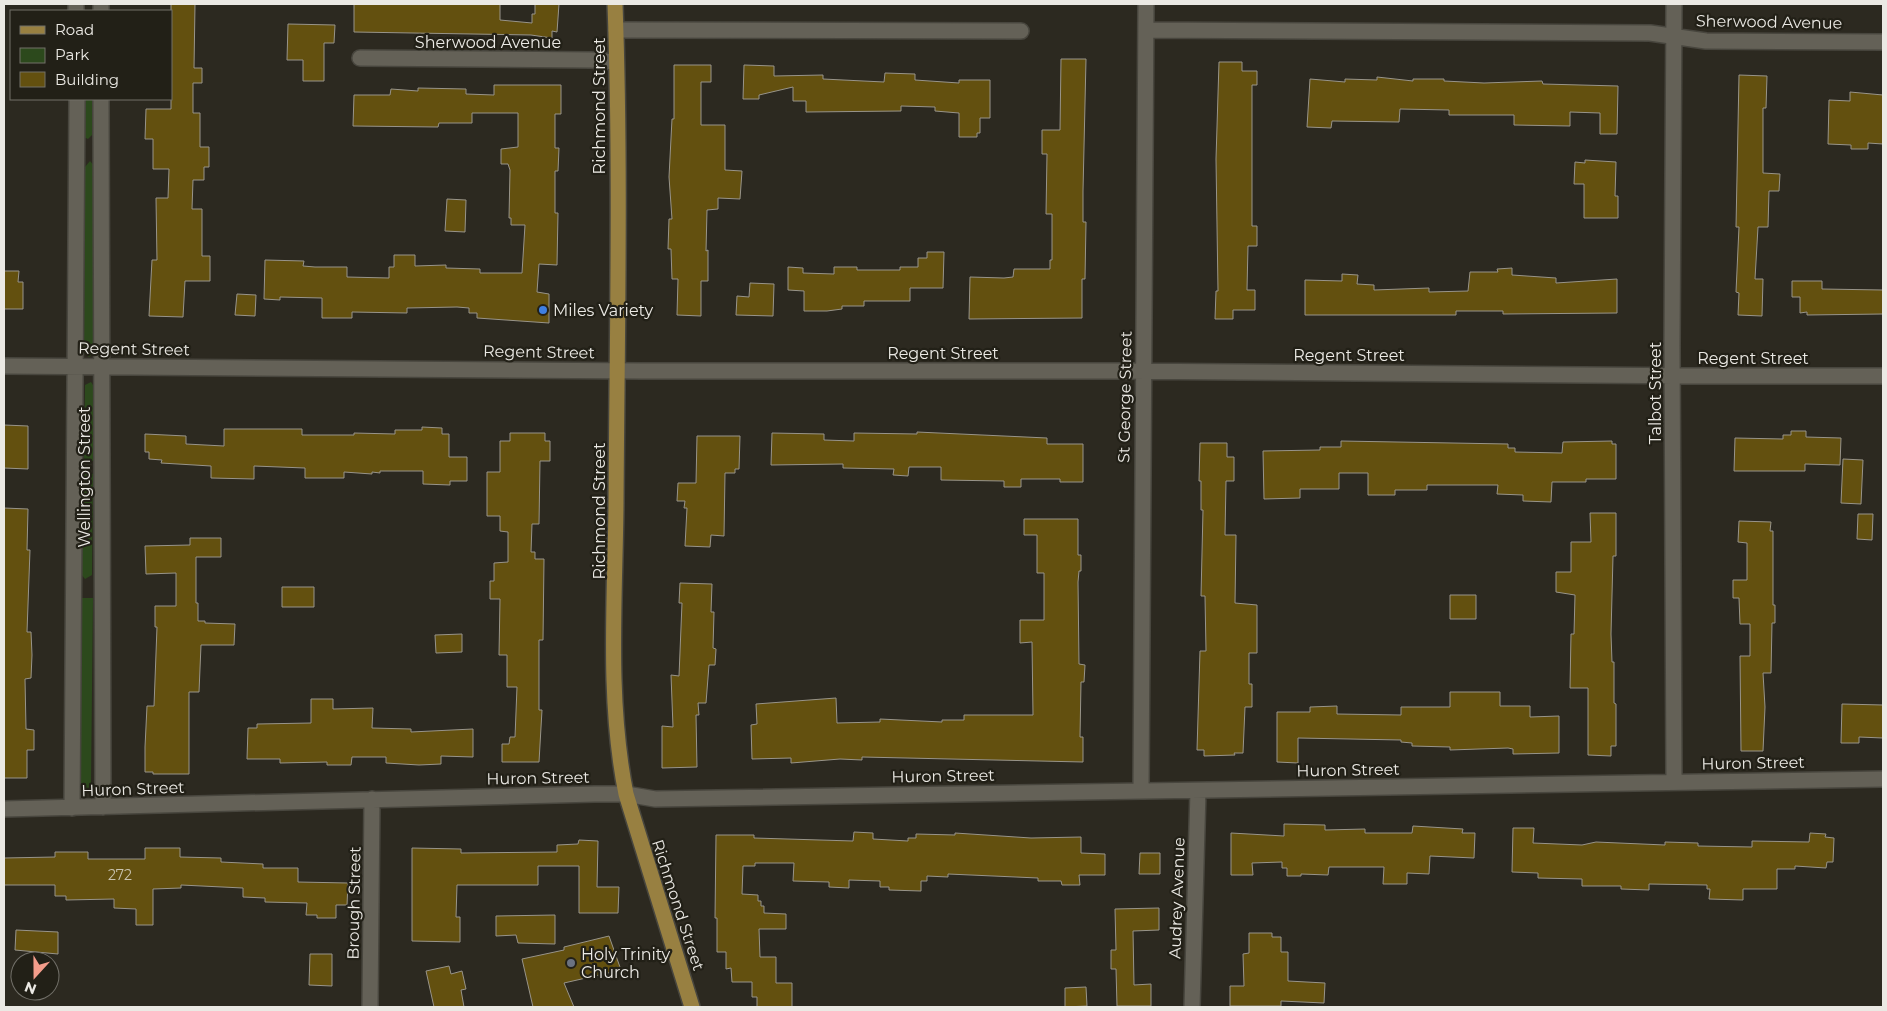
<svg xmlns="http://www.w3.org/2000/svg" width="1887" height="1011" font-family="Montserrat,sans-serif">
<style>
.green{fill:#2c491c}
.building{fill:#63500f;stroke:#98948a}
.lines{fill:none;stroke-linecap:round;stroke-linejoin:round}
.minor-casing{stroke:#48463e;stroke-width:18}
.major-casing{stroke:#48463e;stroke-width:18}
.minor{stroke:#646157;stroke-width:15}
.major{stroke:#988041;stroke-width:15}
.shop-dot{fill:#3f7fe0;stroke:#222017;stroke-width:2}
.worship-dot{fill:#6b7280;stroke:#222017;stroke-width:2}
.labels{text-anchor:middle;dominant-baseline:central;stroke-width:4.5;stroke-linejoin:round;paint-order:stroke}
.number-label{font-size:14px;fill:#c9c3af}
.street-label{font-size:16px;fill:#ebe9e4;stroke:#222017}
.poi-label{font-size:16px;fill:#ebe9e4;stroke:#222017;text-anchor:start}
</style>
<rect width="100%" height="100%" fill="#2c2920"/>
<path class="green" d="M82,99H92V135L88,139L82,136Z
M90,161L94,166L95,351L89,357L84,353L85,167Z
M91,382L95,388V459L90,463L84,460L85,385Z
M88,472L93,474L92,575L85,579L81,574L83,476Z
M82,598H93L91,784L87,791L80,786Z"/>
<path class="building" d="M171,4H195L194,68H202V83H193V113H200V147H209V167H204V180H193L192,209H202V256H210V281H185L183,317L149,316L152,260H157L156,198H168L169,169H153V139H145L146,109H171Z
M354,4H500V20L532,23V14H535V4H559L557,32L552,31V38L531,35L354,32Z
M288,24L335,25L334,43H324V81H303V60H287Z
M1061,59H1086L1083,191V222H1086L1085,279H1082V318L969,319L970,277L1004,278L1013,277L1014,269H1050V260H1052V214H1046L1047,154H1042V130H1060Z
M1219,62H1242V71H1257V85H1252V226H1257V246H1248L1247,290H1255V310H1233V319H1215L1216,291H1218L1216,159Z
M674,65H711V82H701V125H725V170L742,171L740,199L718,198V209L707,210L706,251L708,250V281H701V316L677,315L678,279H672L671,249H668L669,219H672L669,177L672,119H674Z
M744,65L774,66V76L823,75V79L884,82L885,73L915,74V80L959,83V80H990V118H980V133H977V137H959V113L935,111V107L901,106V111L806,112V101H793V87L759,95V99H743Z
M1739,75L1767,76L1766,108H1763V173L1780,174L1779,191H1769L1768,227H1758L1755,279H1763L1762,316L1738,315L1739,293L1736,292L1739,227H1736Z
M1377,77L1413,81V79H1444V81L1484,83L1542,81L1543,84L1618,86L1617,134H1600V113L1570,112V126L1514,125V115H1449V110L1400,109L1399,122L1332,121L1331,128L1307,127L1310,79L1345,82V79L1377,80Z
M494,85H561V114H555V148H559L558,171H555V213H558L557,265L539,264L537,292L549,294V323L477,318V313H469V308L457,307L407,308V313L352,312V318H322V298L280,297V300L264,299L265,260L304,261L303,266L315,267H347V277L389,278V267H394V255H415V266L446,265V268L480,269V273H522L525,225H511V218H509L510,170L508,164H501V149L518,147V113H472V123H439L438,127L353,126L354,95H390L391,89L418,91V88L466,89V94L494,95Z
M1850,92L1883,95V144L1868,143V149H1851V145L1828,144L1829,100L1850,101Z
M1585,160L1616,162L1615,196H1618V218H1584V184H1574L1575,162L1585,163Z
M447,199L466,200L465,232L445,231Z
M927,252H944L943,288H910V301H864V306H842V309L827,311H804V291L788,290V267L803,268V273L834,274V267H857V270H900V267H918V258H927Z
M1512,268V275L1556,278V283L1617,279V313L1503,314V311H1456V315H1305V280L1342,281V274L1358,275L1357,284L1374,285V290L1429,288V292L1468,291L1470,272H1498L1497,269Z
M4,271H19L18,282H23V309H4Z
M1792,281H1822V289L1883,290V314L1807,315V312L1800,313V297H1792Z
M750,283L774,284L773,316L736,315L737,296L749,297Z
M237,294L256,295L255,316L235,315Z
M4,425L28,426V469L4,468Z
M422,427L442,428V434H449V457H467V481H450V485L423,484V471H380V473L372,472V474L344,472V478H305V468L254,466V479L211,478V466L161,463L162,460L149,459V452H145V434L186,436V444L224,446V429H302V435H354V433L395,434V430H422Z
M1791,431H1806V437L1841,438L1840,465L1805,464V471H1734L1735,438L1783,439V435H1791Z
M917,432L1047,438V444H1083V482H1060V479H1021V487H1004V481L941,480V467H909L908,476L893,475L894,469L843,468V464L771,465L772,433L824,434V440L854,441V433L917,434Z
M510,433H545V441H550V461H540L539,524H532L531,552H535V559H544L543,640H539V710H542L539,762H502V744H509L510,737H515L517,687H507V655H499L500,599H490V581H494V563L508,562V532L500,531V516H487V472H500V441H510Z
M697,436H740L739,469H735V473H725L724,536L711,535L710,547L685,546L687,508H684L685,501H677L678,483H696Z
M1341,441L1508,444V448H1515V452L1562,453L1563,442L1612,441V444H1616V479H1586V482H1552L1551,502L1523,501V495L1497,494L1498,485H1427V490H1395V495H1368V473H1339V489H1300V498L1264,499L1263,451L1320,450V447H1341Z
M1200,443H1227V457H1234V481H1226L1225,535H1236L1235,603L1257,605V653H1249V684H1252V707H1245L1243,753H1234L1235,755L1204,756V750H1197L1200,651H1206L1205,596H1201L1203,510H1201V481H1199Z
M1843,459L1863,460L1861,504L1841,503Z
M4,508L28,509L27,550H30L27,632H31L32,655L31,678L25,679L26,729L34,730V750H27V778H4Z
M1590,513H1616V556H1613L1611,634L1612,662H1614V703L1616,704V746H1611V756L1588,755V688H1570L1571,634H1574L1575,595L1556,592V572H1571V542H1591Z
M1858,514H1873L1872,540L1857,539Z
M1024,519H1078V555H1081V571H1079L1078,582L1079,664L1085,665L1084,682H1081L1080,737H1083V762L862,757V760L840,759L791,763V758L752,759L751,725L757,724L756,704L836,698L837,723L880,722V719L942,722V720H964V715H1033L1032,642L1020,643V620H1044V573H1037V535H1024Z
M1739,521L1771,522L1770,531H1773V605H1775V623H1772L1771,673H1763L1765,707L1763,751H1741L1740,656H1750V624H1740L1739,598H1733V580H1747V543L1738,542Z
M190,538H221V557H196V603H198V621H205V623L235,624L234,645H201L199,692H189V774H153V772H145V747L147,706H154L157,627H155V606H176V573L146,574L145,546L190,545Z
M680,583L712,584L711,612H714L713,648L716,649L715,665H709L706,703H698L699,715H696L697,767L662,768V726L673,727L671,675L679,676L682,603H679Z
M282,587H314V607H282Z
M1450,595H1476V619H1450Z
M462,634V652L436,653L435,635Z
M1450,692H1500V706H1530V717L1559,716V753L1513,754V749L1508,748L1450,750V747L1412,746V743L1401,742V740L1298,738V763L1277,762V712H1310V707L1337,706V714L1401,715V707H1450Z
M311,699H333V709L373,708L372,728L411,729V732L473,729V757L441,756V764L419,765L386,763V757H352L351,765H327V762L280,763V759H247L248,728H257V724L311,723Z
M1842,704L1883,705V738L1859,737V743H1841Z
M1284,824L1325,825V830L1365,829V833H1412L1413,826L1463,829L1462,833H1475L1474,858L1430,856L1429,874L1407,873V884H1383L1384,867H1329L1328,875L1301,874V876H1287V868H1282V862L1252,863L1253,875H1231V833L1284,836Z
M1513,828H1534L1533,843L1582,845L1596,842L1665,845V842L1698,843V846L1752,847V841L1809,842L1810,833L1826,834L1825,837L1834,838L1833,862H1827L1826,868L1795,866V869H1777V889H1743V900L1709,899L1710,889H1707V885L1649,884V890L1621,889V886H1582V879L1538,878V873L1512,872Z
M854,832L873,833V839L908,841V838H916V834L955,835V833L1031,838L1081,837V853L1105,854V875H1079L1080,885H1062L1061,881H1038V878L948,874V877L927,876V881H921V891L889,890V887H880V881L849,880V888L829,887V882L793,881L794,863H755V866H743L742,894L758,895V901H761V906H764V913L786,914V929H759L760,957H776V983H792V1007H757V997H752V982H732L731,968L726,969V952H717V918H715L716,835H754V838L853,841Z
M579,840L598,841L597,887H619L618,913H579V866H538V885H457L456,917H460V942L412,941V848L461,849V853L557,852V845L578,844Z
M145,848H180V857L221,858V862L263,864V868H298V882L348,883L347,905H336V918H317V915H306L307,903L265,902V898L243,897V888L181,885V888L153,889V925H136V909L114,908V899L66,900V896H55V885H4V858L55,857V852H88V859H145Z
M1140,853H1160V874H1139Z
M1159,908V930L1133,931L1134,985L1151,984V1006H1117L1116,969H1111V950H1116L1115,909Z
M555,915V944L518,943L516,935L496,936V916Z
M16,930L58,932V954L15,950Z
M1249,933H1272V937H1281V952H1288V981L1325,983L1324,1003L1281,1001V1006H1230V986H1244L1243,954L1249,953Z
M609,936L621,970L564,983L574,1007H533L522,959L564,950V947Z
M310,954H332V986L309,985Z
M449,966L451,974L462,971L466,989L461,990L464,1007H434L426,971Z
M1086,987L1087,1006L1065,1007V988Z"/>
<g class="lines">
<defs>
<path id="minor" d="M76,4V11
M101,4V11
M616,30L1021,31
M1146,30L1650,33L1706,41L1883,42
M360,58L591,60L616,62
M101,99L103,807
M4,366L642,371H1115L1704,376H1883
M1674,782L1672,346L1674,4
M1141,790L1146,4
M72,808L77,99
M4,809L595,794H626L655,799L1883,779
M370,1007L372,799
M1192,1007L1198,791"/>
<path id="major" d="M615,4C621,170 617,338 616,505C615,600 607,700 626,794L692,1007"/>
</defs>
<use href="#minor" class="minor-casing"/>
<use href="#major" class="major-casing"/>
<use href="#minor" class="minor"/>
<use href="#major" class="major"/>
</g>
<circle class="shop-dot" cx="543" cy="310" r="5"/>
<circle class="worship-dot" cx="571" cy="963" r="5"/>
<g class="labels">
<g class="number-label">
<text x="120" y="875">272</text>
</g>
<g class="street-label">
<text transform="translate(1769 22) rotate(1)">Sherwood Avenue</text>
<text x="488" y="42">Sherwood Avenue</text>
<text transform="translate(599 106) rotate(-90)">Richmond Street</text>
<text transform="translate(134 349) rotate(1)">Regent Street</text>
<text transform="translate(539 352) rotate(1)">Regent Street</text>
<text x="943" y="353">Regent Street</text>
<text x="1349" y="355">Regent Street</text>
<text x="1753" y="358">Regent Street</text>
<text transform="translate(1655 393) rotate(-90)">Talbot Street</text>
<text transform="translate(1125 397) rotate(-89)">St George Street</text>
<text transform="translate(84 477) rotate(-90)">Wellington Street</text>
<text transform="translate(599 511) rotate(-90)">Richmond Street</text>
<text transform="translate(1753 763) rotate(-1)">Huron Street</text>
<text transform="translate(1348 770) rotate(-1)">Huron Street</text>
<text transform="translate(943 776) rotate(-1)">Huron Street</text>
<text transform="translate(538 778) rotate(-1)">Huron Street</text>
<text transform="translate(133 789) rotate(-2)">Huron Street</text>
<text transform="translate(1177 898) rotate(-88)">Audrey Avenue</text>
<text transform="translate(354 903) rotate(-89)">Brough Street</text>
<text transform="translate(678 905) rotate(72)">Richmond Street</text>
</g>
<g class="poi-label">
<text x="553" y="310">Miles Variety</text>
<text x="581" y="954">Holy Trinity<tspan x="581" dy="18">Church</tspan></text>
</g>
</g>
<rect width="1887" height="1011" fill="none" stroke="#ebe9e4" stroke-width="10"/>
<rect x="10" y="10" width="162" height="90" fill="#222017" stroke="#727069"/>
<rect x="20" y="26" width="25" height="8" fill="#988041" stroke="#727069"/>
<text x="55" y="35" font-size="15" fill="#ebe9e4">Road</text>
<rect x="20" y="48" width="25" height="15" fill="#2c491c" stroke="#727069"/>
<text x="55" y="60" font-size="15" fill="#ebe9e4">Park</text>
<rect x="20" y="72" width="25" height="15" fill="#63500f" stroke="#727069"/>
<text x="55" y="85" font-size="15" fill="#ebe9e4">Building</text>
<g transform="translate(35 976) rotate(201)"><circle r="24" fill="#222017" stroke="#727069"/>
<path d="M0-4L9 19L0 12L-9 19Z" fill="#f49d8b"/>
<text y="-8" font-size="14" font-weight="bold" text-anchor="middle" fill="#ebe9e4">N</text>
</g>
</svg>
